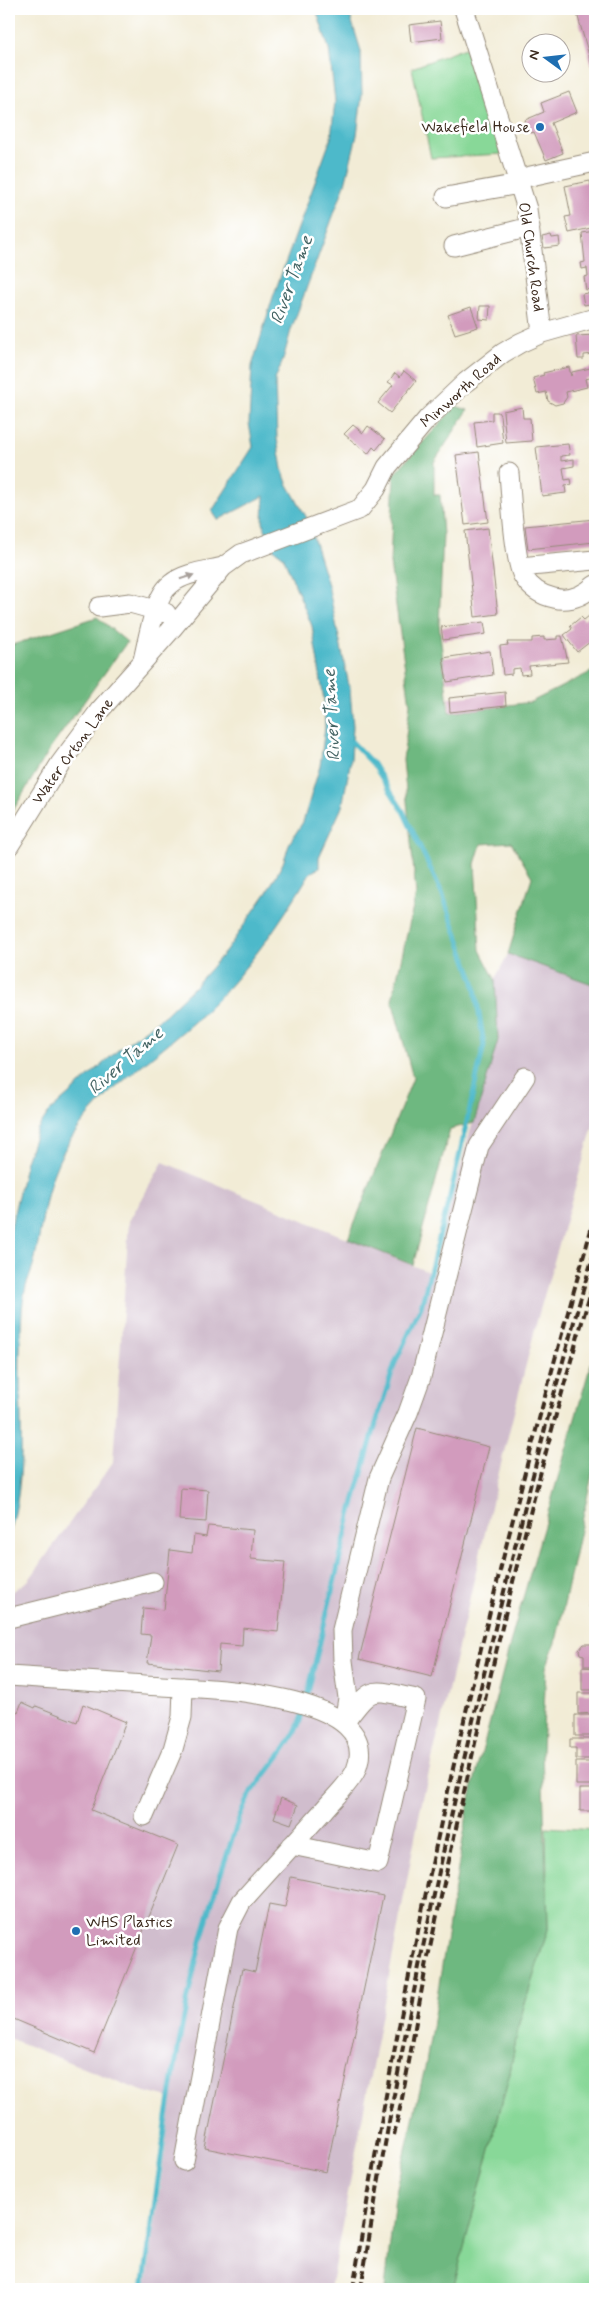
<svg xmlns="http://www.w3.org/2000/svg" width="604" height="2298" font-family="Mynerve,sans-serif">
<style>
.industrial{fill:#d0bdcd}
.green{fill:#88d898;stroke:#62815b}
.forest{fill:#6eb880;stroke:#54714f}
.water{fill:#4eb9ca;stroke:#447274}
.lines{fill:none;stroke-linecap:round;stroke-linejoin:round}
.stream{stroke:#4eb9ca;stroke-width:5}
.building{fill:#d29bbd}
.minor-casing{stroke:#968b7a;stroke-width:21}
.minor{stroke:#fff;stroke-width:19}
.rail{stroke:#3b2a1e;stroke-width:4;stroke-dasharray:8 4;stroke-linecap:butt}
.oneway{fill:#a79f9a}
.poi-dot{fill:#1f6fb2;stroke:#fff;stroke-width:2}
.labels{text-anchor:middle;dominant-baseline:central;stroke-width:5;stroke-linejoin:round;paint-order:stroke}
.poi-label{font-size:16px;fill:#3b2a1e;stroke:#fff;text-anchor:end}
.street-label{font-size:16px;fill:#3b2a1e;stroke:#fff}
.water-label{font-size:18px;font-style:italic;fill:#436363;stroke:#fff}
</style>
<rect width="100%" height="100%" fill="#fff"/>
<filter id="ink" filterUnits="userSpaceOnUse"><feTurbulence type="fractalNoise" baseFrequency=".02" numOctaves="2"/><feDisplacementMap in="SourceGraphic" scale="10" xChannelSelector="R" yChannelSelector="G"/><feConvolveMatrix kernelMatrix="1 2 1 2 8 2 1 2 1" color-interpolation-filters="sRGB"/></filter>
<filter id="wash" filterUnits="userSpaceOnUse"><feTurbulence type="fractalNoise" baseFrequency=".0096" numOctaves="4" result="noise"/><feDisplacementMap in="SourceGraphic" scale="20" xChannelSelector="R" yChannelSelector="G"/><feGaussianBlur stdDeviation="1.12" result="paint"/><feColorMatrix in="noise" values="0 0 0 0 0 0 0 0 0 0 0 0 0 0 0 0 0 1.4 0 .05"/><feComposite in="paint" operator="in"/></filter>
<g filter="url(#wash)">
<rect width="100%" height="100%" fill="#f2ecd6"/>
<path class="industrial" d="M508,954L595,985V1119L538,1317L500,1468L420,1811L330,2289H146L172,2099L139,2090L9,2038V1594L29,1580L113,1462L129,1221L163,1162L433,1274L470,1132L498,1040L495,979Z"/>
<path class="green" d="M465,48L502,154L431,158L412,68Z
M546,1827L595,1830V2289H453L510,2072L519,2023L548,1929Z"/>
<path class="forest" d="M456,406L468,410L434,462V495H440L443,535L439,624L449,713L531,702L595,670V985L508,954L532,877L511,842L481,844L475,864L480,950L495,979L498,1040L474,1123L450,1129L413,1265L348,1239L413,1078L392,1000L416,894L403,760L410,704L390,563L394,474Z
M97,617L127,642L50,749L9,817V646Z
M595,1350V1461L557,1637L546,1668L542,1751L548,1929L519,2023L510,2072L453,2289H385L395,2197L426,2063L469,1802L514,1629Z"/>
<path class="water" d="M316,9H348L361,51L362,95L357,135L345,184L291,330L283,360L275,380L277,439L282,469L287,483L308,520L328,585L350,690L353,726L351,759L342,807L319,857V868L310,873C281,922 247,971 206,1011C152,1062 79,1102 53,1175C44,1202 41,1231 35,1258C33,1271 26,1282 24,1295C21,1312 21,1335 20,1352C19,1413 28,1477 9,1536V1235L26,1161L37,1130L48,1113L118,1050L165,1015L195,986L226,951L267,892L283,863L290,842L303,822L320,766L325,727L324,700L312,626L283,556L272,548L263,523L264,496L218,520L212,511L253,447L249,423L252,366L273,297L331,138L335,101L329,49Z"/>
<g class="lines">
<path class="stream" d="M306,1701L350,1516L376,1423L395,1363L421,1307L452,1188L484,1045L474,982L442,893L403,811L373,764L352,742
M143,2289C163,2149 177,2004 222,1870C229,1851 238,1814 248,1798C267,1769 295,1744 304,1709"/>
</g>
<g id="blocks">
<path class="building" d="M591,9L595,26L594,73L576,10Z
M440,21L442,38L411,42L409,25Z
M569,92L577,112L551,123L563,153L546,160L534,132L531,133L525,120L544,112L541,103Z
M590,181L595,204V227L569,233L565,217L571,216L565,186Z
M595,231V303L584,305L582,294L592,292L591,289L586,290L584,277L588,276L587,268L582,269L581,263L585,262L582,233Z
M551,235L552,238L559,237L560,246L544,248L542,237Z
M480,306H490L489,320L479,319Z
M471,307L478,327L455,334L448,315Z
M595,335V354L584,355V359H578L576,336Z
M569,367L571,376L572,372L595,367V377L585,379L587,387L566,392L567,397L563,403L555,405L548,401L546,392L537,394L533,378L544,375L543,373Z
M404,371L416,381L390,413L378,403L393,385L388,382L395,373L400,377Z
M522,407L523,418H530L532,441L506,443L503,411Z
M492,412H498L500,415L503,443L477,447L474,422L492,420Z
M353,425L363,433L368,426L385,439L376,450L373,447L368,454L344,434Z
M568,444L570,455L561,456V461L574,459V466L563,468L565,480L571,479L572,485L565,486L566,493L542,496L536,447Z
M479,452L488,522L465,525L456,455Z
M595,519V542L528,549L525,526Z
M488,528L498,614L475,617L465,531Z
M595,606V638L577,652L564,635L572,629L570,626L581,617L584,620L594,612L592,609Z
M484,622L486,634L443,640L441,627Z
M557,636H562L568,662L529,666L530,674L521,675L520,668L512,669V674L503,675L500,646L508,645L507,642H532V638L544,637V640L557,639Z
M490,651L493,675L447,682L443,658Z
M505,692L506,706L450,712L449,698Z
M417,1428L489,1447L432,1677L359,1659Z
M181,1488L208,1490L206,1522L179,1520Z
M208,1526L253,1530L251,1559L285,1562L278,1632L243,1628L242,1646L220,1644L218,1671L147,1663L151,1635L141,1634L143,1608L164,1610L170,1550L192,1553L194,1535L206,1537Z
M593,1584L595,1585V1608L589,1607Z
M584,1644H595V1666H584V1655L580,1654L579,1650Z
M582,1667L595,1668V1690H582Z
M578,1693H595V1713L578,1714Z
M22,1702L35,1708L36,1706L77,1722L83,1704L126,1722L91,1810L178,1845L94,2053L9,2017V1708L18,1712Z
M575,1715H595V1736H575Z
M570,1739H595V1759H576V1748H570Z
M576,1762H595V1785H576Z
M580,1789H595V1811H580Z
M281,1798L298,1805L291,1824L274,1818Z
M291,1877L383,1896L326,2172L205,2148L242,1969L255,1972L269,1904L285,1907Z"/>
</g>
</g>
<g filter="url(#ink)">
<use href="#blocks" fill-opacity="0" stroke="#968b7a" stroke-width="1"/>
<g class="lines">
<defs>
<path id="minor" d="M464,9L527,209L542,333
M517,179L595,162
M446,197L519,184
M454,246L530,227
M509,473C511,495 514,559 523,576C530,588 540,595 554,598C570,602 583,596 595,585
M520,567L595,560
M99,607L130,603L166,613
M143,660C148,641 154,596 171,584C184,573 206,571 223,567
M9,846L60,764L100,710L170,631L223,567L241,554L360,509L376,489L387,467L428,418L466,382L503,353L520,343L542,333L595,318
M9,1618L153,1582
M9,1676C54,1679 99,1682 145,1685C188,1688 388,1688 356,1770C351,1782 332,1800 323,1811C296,1841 269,1871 242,1901L228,1928L184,2161
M144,1816L173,1749L182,1717L183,1687
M292,1845L378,1863L416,1699C369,1689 374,1684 344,1723L348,1698L343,1661L342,1630L379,1478L408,1413L421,1377L479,1146L525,1077"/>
</defs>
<use href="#minor" class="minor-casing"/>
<use href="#minor" class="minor"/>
<path class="rail" d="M394,2135C408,2076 416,2016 428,1957C477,1729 528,1501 595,1278
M353,2289C410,1926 494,1569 595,1216
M361,2289C395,2067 442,1847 495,1628C526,1502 557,1375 595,1250"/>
</g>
<defs><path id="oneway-solid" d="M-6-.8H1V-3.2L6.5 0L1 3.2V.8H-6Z" transform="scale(1.25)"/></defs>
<use class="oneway" href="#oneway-solid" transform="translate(187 577) rotate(-18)"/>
</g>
<g class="poi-dot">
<circle cx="540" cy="127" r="5"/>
<circle cx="76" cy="1931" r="5"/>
</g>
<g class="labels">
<g class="poi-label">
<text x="530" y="127">Wakefield House</text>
<text x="86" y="1922" text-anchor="start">WHS Plastics<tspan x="86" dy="18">Limited</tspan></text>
</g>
<g class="street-label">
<text transform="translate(531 257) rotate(82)">Old Church Road</text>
<text transform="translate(461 391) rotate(-42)">Minworth Road</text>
<text transform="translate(73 751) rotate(-54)">Water Orton Lane</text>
</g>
<g class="water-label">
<text transform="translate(292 280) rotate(-70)">River Tame</text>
<text transform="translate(332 715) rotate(-93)">River Tame</text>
<text transform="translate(126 1061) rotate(-41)">River Tame</text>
</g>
</g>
<rect width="604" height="2298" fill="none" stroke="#fff" stroke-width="30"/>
<g transform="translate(546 58) rotate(285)"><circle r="24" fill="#ffffff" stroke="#b1aaa5"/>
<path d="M0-4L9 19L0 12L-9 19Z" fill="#1f6fb2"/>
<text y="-8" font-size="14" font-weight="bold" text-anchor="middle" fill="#3b2a1e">N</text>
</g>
</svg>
